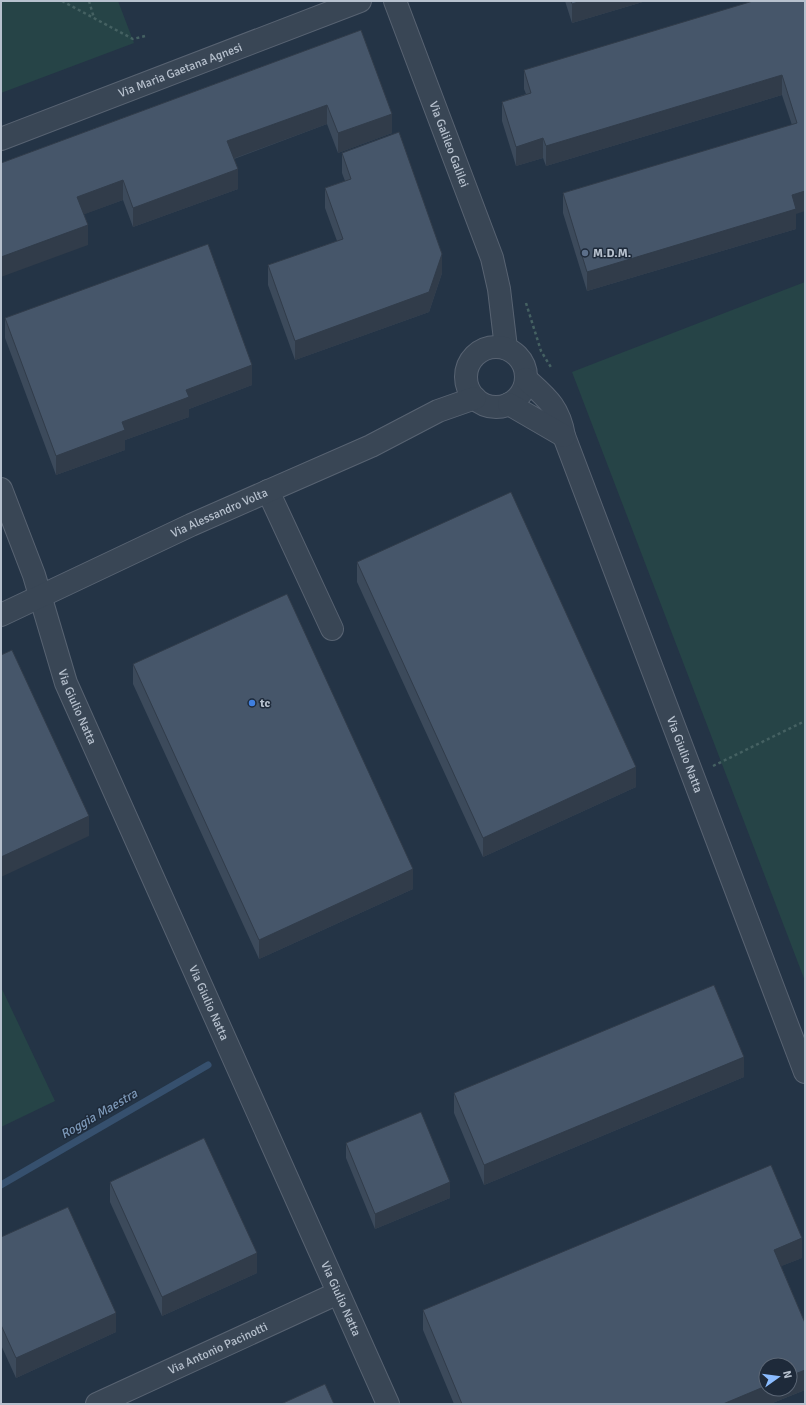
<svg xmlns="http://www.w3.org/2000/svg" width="806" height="1405" font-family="Signika,sans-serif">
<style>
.green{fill:#264447}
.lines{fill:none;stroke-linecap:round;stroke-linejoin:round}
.stream{stroke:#36506e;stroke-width:7}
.minor-casing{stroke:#586372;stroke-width:24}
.path{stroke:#456162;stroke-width:2.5;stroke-dasharray:3 3;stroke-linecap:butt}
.minor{stroke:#394655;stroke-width:22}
.wall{fill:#3c4a5b}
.shaded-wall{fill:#313c4a}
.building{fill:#46566a;stroke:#313c4a}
.service-dot{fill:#5c6f8a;stroke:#1e2a3a;stroke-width:1.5}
.shop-dot{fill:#3f7fe0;stroke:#1e2a3a;stroke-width:1.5}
.labels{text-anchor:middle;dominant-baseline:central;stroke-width:3;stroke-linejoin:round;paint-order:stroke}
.street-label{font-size:12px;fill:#b7c1ce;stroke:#1e2a3a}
.poi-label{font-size:12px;font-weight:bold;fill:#b7c1ce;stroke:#1e2a3a;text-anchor:start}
.water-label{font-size:13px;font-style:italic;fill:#7c98b8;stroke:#1e2a3a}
</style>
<rect width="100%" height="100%" fill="#243446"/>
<path class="green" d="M1,1H118L134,43L1,93Z
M805,282V981L572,372Z
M1,987L55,1101L1,1127Z"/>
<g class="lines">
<path class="stream" d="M1,1185L208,1065"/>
<defs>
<g id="minor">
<path id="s1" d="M395,1L492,258L499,289L506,348"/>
<path id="s2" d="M1,139L360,1"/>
<circle cx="496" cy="377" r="30"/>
<path id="s3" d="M526,379C547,398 559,407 564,436L805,1072"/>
<path d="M509,404L564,436"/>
<path id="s4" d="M1,489L34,575L66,683L388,1404"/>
<path d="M268,491L332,629"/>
<path id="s5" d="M1,615L191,525L371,446L438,411L475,398"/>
<path id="s6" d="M97,1404L338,1293"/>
</g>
</defs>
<use href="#minor" class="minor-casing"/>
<path class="path" d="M62,1L133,39L145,36
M89,1L94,18
M526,303L541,351L552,369
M713,766L805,721"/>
<use href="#minor" class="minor"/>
</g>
<path class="wall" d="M565,1H646L572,23Z
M805,1L796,214V229L587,291L563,213V193L792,125L782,95L546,166L543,158L516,166L502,121V102L526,94L524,89V70Z
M361,30L392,133L338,153L327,124L234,159L238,189L133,227L123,200L84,214L88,245L1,163Z
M342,153L442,273L429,312L295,360L268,285V265L337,241L325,208V188L345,181L342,173Z
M5,318L252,385L189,409V417L125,440V450L56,475L5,338Z
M357,562L636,787L483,857L357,582Z
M133,664L413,889L259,959L133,684Z
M744,1077L484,1185L454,1113V1093Z
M346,1143L450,1198L375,1229L346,1158Z
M110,1182L257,1273L162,1316L110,1202Z
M1,1237L116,1332L16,1378L1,1345Z
M802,1258L781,1266L805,1323V1390L770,1404H454L423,1330V1310Z"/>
<path class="shaded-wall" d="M581,1H646L572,23V4Z
M782,75V95L546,166V146Z
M327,105V124L227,161V141Z
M392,114V133L338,153V133Z
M543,138V158L516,166V147Z
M238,169V189L133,227V208Z
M123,180V200L77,217V197Z
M805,191V211L796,214V229L587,291V272L792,195Z
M88,225V245L1,277V257Z
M442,254V273L429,312L295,360V341Z
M252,365V385L189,409V417L125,440V450L56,475V456L186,390Z
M636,767V787L483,857V838Z
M89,816V836L1,877V857Z
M413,869V889L259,959V940Z
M744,1057V1077L484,1185V1165Z
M450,1182V1198L375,1229V1214Z
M802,1238V1258L774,1269V1250Z
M257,1253V1273L162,1316V1297Z
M116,1313V1332L16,1378V1358Z
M805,1370V1390L770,1404H723L766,1386V1389H790V1376Z"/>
<path class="building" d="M571,1H581L572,4Z
M753,1H805V191L792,195L796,209L587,272L563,193L797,123L782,75L546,146L543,138L516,147L502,102L531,93L524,70Z
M361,30L392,114L338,133L327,105L227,141L238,169L133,208L123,180L77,197L88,225L1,257V163Z
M399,132L442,254L429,292L295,341L268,265L343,239L325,188L351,179L342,153Z
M208,244L252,365L186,390L189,397L122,422L125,430L56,456L5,318Z
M511,492L636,767L483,838L357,562Z
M287,594L413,869L259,940L133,664Z
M12,650L89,816L1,857V655Z
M714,985L744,1057L484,1165L454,1093Z
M421,1112L450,1182L375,1214L346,1143Z
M204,1138L257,1253L162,1297L110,1182Z
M771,1165L802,1238L774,1250L805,1323V1370L790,1376V1365H766V1386L723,1404H462L423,1310Z
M68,1207L116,1313L16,1358L1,1325V1237Z
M325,1384L334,1404H281Z"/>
<circle class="service-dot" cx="585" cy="253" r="4"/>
<circle class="shop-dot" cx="252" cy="703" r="4"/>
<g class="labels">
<g class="street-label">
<text stroke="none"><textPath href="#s2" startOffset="192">Via Maria Gaetana Agnesi</textPath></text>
<text stroke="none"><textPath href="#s1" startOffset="153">Via Galileo Galilei</textPath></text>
<text stroke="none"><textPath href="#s5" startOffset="241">Via Alessandro Volta</textPath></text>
<text stroke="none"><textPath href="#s4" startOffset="231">Via Giulio Natta</textPath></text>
<text stroke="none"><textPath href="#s3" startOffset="411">Via Giulio Natta</textPath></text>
<text stroke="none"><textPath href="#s4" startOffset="555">Via Giulio Natta</textPath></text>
<text stroke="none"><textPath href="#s4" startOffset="879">Via Giulio Natta</textPath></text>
<text stroke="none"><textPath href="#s6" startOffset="133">Via Antonio Pacinotti</textPath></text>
</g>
<g class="poi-label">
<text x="593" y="253">M.D.M.</text>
<text x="260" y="703">tc</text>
</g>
<g class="water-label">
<text transform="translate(99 1114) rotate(-30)">Roggia Maestra</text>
</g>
</g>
<rect width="806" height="1405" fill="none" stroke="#b7c1ce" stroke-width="4"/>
<g transform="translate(778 1377) rotate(76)"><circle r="19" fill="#1e2a3a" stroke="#5b6675"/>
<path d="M0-3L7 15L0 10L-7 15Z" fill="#8bbcff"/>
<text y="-6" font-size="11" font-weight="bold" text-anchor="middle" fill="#b7c1ce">N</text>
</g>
</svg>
